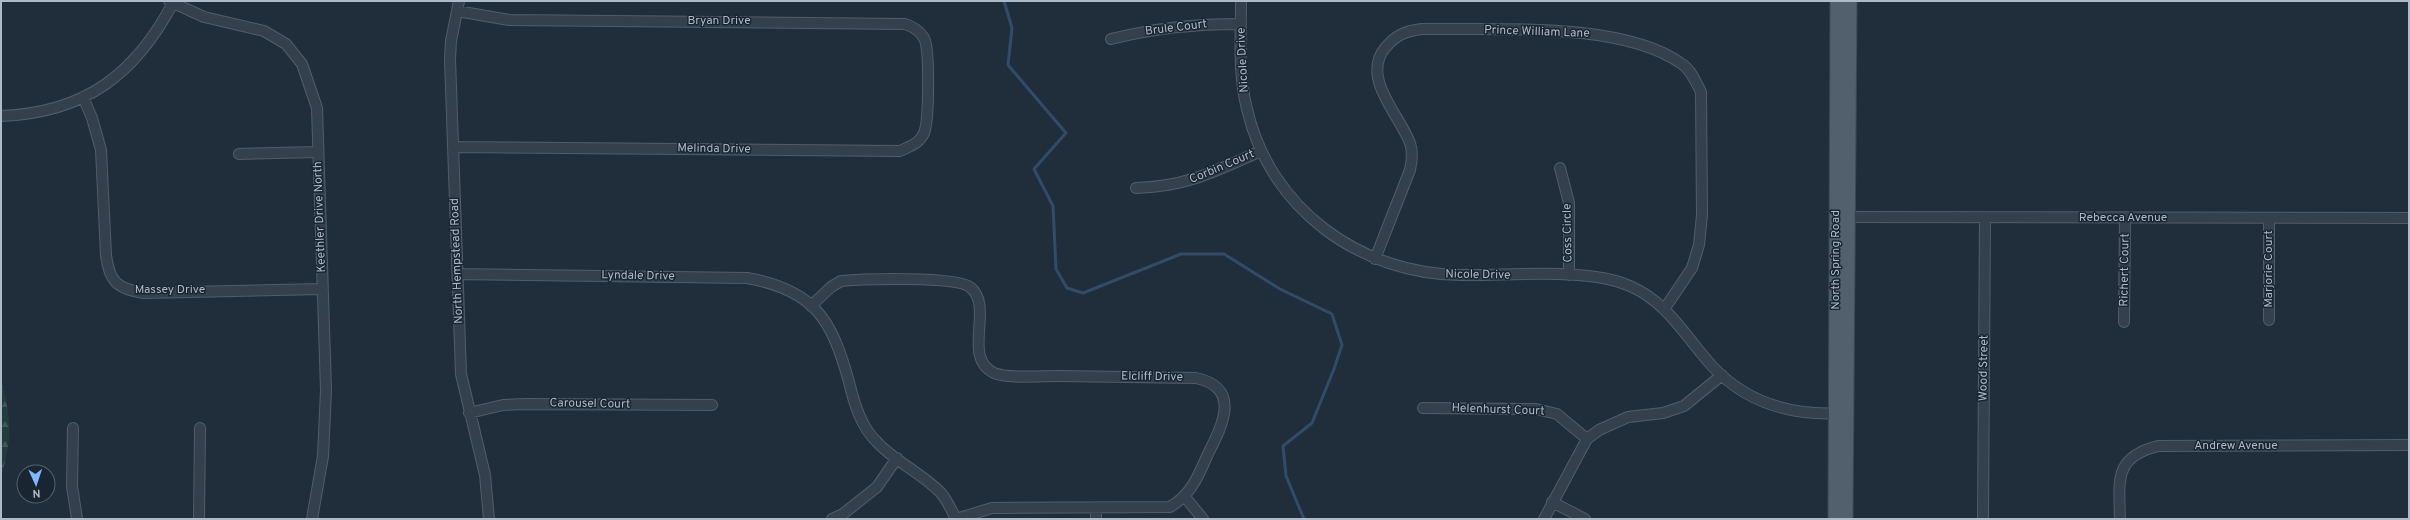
<svg xmlns="http://www.w3.org/2000/svg" width="2410" height="520" font-family="Overpass,sans-serif">
<style>
.forest{fill:url(#forest-firs)}
.lines{fill:none;stroke-linecap:round;stroke-linejoin:round}
.stream{stroke:#324b66;stroke-width:3}
.minor-casing{stroke:#525d6a;stroke-width:12}
.major-casing{stroke:#3d4955;stroke-width:15}
.minor{stroke:#34404c;stroke-width:10}
.major{stroke:#525f6d;stroke-width:13}
.labels{text-anchor:middle;dominant-baseline:central;stroke-width:3;stroke-linejoin:round;paint-order:stroke}
.street-label{font-size:12px;fill:#afbac8;stroke:#192531}
</style>
<defs>
<pattern id="forest-firs" width="22" height="20" patternUnits="userSpaceOnUse"><rect width="22" height="20" fill="#223c3d"/><path d="M5 1l3.5 6h-7zM16 11l3.5 6h-7z" fill="#405658"/></pattern>
</defs>
<rect width="100%" height="100%" fill="#202e3c"/>
<path class="forest" d="M1,381C12,419 12,439 1,477Z"/>
<g class="lines">
<path class="stream" d="M1004,1L1012,28L1008,65L1066,133L1034,169L1053,206L1056,269L1067,288L1083,293L1181,254H1224L1280,289L1332,314L1342,345L1334,369L1312,423L1283,446L1286,476L1304,519"/>
<defs>
<path id="minor" d="M169,1L204,17L264,31L286,44L302,64L317,108L326,390L323,456L312,519
M459,1L451,41L450,59L461,374L485,475L489,519
M1241,1C1241,37 1238,74 1247,109C1270,209 1360,274 1461,275C1509,276 1587,267 1630,286C1669,303 1686,338 1713,367C1748,404 1792,416 1842,413
M1111,39C1156,28 1194,24 1241,24
M83,97L92,118L101,150L106,255C109,281 117,289 144,293L322,289
M1,116C85,113 136,74 174,1
M453,147L900,151C910,146 919,144 924,133C929,122 930,49 924,38C919,30 913,27 905,24L509,20L457,11
M239,154L318,152
M1560,168L1569,203V275
M1136,188C1186,187 1216,171 1261,151
M1841,217L2409,218
M1375,259L1410,170C1412,161 1413,151 1410,143C1399,114 1361,78 1385,48C1396,35 1405,31 1422,29C1494,30 1623,21 1682,64C1691,70 1696,82 1701,92L1702,215L1699,245L1692,268L1665,308
M458,274L747,278C815,290 832,320 849,382C854,403 861,427 877,442C895,462 922,473 941,493C947,500 952,511 956,519
M811,306L831,287L841,281C862,279 956,276 970,287C995,307 961,357 994,373C1008,379 1040,376 1057,376C1103,377 1150,377 1196,378C1242,388 1222,426 1208,454C1198,476 1192,494 1170,507L992,508L956,519
M2269,320V219
M2124,322L2125,218
M1423,408L1536,409L1557,414L1587,439
M469,413L503,405L525,404L712,405
M73,428L72,486L77,519
M1185,497L1203,519
M1552,502L1585,519
M1096,508V519
M199,519L200,428
M832,519L843,514L877,487L897,458
M1544,519L1587,439L1599,430L1628,417L1663,413L1684,406L1722,375
M1983,519L1985,218
M2120,519C2119,480 2114,457 2158,446L2409,445"/>
<path id="major" d="M1835,519L1837,1
M1846,519L1850,1"/>
</defs>
<use href="#minor" class="minor-casing"/>
<use href="#major" class="major-casing"/>
<use href="#minor" class="minor"/>
<use href="#major" class="major"/>
</g>
<g class="labels">
<g class="street-label">
<text x="719" y="21">Bryan Drive</text>
<text transform="translate(1176 28) rotate(-7)">Brule Court</text>
<text transform="translate(1537 32) rotate(2)">Prince William Lane</text>
<text transform="translate(1243 60) rotate(-93)">Nicole Drive</text>
<text transform="translate(714 149) rotate(1)">Melinda Drive</text>
<text transform="translate(1222 167) rotate(-23)">Corbin Court</text>
<text transform="translate(320 217) rotate(-92)">Keethler Drive North</text>
<text x="2123" y="218">Rebecca Avenue</text>
<text transform="translate(1568 233) rotate(-91)">Coss Circle</text>
<text transform="translate(1836 260) rotate(-90)">North Spring Road</text>
<text transform="translate(457 261) rotate(-92)">North Hempstead Road</text>
<text transform="translate(2269 269) rotate(-90)">Marjorie Court</text>
<text transform="translate(2125 270) rotate(-89)">Richert Court</text>
<text transform="translate(1478 275) rotate(1)">Nicole Drive</text>
<text transform="translate(638 276) rotate(1)">Lyndale Drive</text>
<text x="170" y="290">Massey Drive</text>
<text transform="translate(1984 368) rotate(-89)">Wood Street</text>
<text transform="translate(1152 377) rotate(1)">Elcliff Drive</text>
<text transform="translate(590 404) rotate(1)">Carousel Court</text>
<text transform="translate(1498 410) rotate(2)">Helenhurst Court</text>
<text x="2236" y="446">Andrew Avenue</text>
</g>
</g>
<rect width="2410" height="520" fill="none" stroke="#afbac8" stroke-width="4"/>
<g transform="translate(36 484) rotate(177)"><circle r="19" fill="#192531" stroke="#55616d"/>
<path d="M0-3L7 15L0 10L-7 15Z" fill="#7db8ff"/>
<text y="-6" font-size="11" font-weight="bold" text-anchor="middle" fill="#afbac8">N</text>
</g>
</svg>
